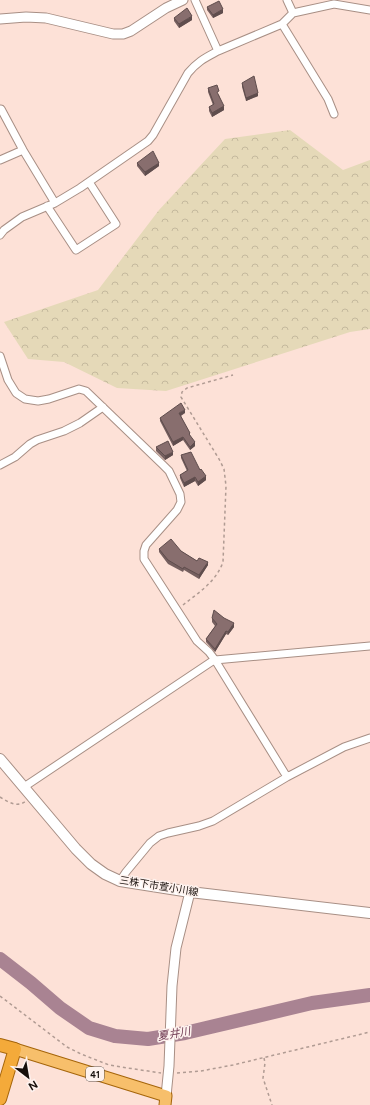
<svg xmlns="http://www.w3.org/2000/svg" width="370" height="1105" font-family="Figtree,'Noto Sans JP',sans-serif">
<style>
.forest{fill:url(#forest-crowns)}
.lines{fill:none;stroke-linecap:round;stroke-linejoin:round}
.river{stroke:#a98392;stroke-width:14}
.minor-casing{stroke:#a88f85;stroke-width:9}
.tertiary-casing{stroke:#a88f85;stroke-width:11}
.secondary-casing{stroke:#a88f85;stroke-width:12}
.primary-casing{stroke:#a5650a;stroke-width:13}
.trunk-casing{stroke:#a5650a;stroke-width:14}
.path{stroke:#b09b93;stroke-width:1.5;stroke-dasharray:3 3;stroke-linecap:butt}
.minor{stroke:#fff;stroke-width:7}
.tertiary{stroke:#fff;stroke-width:9}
.secondary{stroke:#fff;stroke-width:10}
.primary{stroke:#f7bf6b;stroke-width:11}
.trunk{stroke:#f4aa3a;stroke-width:12}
.wall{fill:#755f5f}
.shaded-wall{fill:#5f4d4d}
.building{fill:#886e6e;stroke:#5f4d4d}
.labels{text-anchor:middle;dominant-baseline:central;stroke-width:3;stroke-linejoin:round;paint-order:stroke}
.shield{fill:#fef2ee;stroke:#5c534f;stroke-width:1}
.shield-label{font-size:9px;font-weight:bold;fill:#170f0b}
.street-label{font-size:10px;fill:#170f0b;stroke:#fef2ee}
.water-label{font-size:11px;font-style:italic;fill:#6e3951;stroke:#fef2ee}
</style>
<defs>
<pattern id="forest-crowns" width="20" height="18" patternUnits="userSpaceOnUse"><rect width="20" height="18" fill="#e5d9b8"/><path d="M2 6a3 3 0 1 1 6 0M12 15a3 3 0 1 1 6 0" fill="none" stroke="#c4b99d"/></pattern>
</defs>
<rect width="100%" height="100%" fill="#fde1d7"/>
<path class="forest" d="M290,130L343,170L370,160V329L350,332L166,391L117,388L64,362L28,359L4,322L98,290L159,210L225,139Z"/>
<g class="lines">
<path class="river" d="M0,959L31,983L60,1008L89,1028L115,1036L148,1039L185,1033L312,1003L370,995"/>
<defs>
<path id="minor" d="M195,0L218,51L282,24L328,99L334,114
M287,0L293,13
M282,24L293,13L334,4L370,10
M0,109H1L23,150L55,203
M0,160L23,150
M47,206L76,250L116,224L89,182
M0,235L4,230L22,217L55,203L80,188L148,141L153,135L188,73C198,61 205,58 218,51
M0,356L8,380L16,393L25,399L38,401L49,399L79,389L86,391L163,465L169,471L180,494L181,502L177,510L146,545L144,551V559L197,641L209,652L215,660L287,777
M0,465L15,457L30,444L37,440L64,431L80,423L103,407
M24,787L211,662L215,660L370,646
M120,881L126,872L150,843L159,836L168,833L199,826L213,821L287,777L344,747L370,738"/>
<path id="tertiary" d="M0,19L26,17L46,18L113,34H123L131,31L166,8L183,0
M166,1096L169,1066L172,986L176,948L190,892"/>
<path id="secondary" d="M0,759L76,849L91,864L105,874L120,881L190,892L370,913"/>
<path id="primary" d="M15,1049L166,1096L165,1105"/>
<path id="trunk" d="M0,1045L15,1049L0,1099"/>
</defs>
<use href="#minor" class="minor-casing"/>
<use href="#tertiary" class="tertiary-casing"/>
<use href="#secondary" class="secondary-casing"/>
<use href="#primary" class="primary-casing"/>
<use href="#trunk" class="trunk-casing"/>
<path class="path" d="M183,605C198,593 216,582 223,562L226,486L224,469L219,459L181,397L182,392L187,388L233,375
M0,797C8,802 17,808 26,801
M0,996L67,1047L81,1054L109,1065L121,1067L161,1073
M264,1058L265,1063L263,1078L272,1105
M177,1073L201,1071L233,1065L370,1032"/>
<use href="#minor" class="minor"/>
<use href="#tertiary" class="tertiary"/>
<use href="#secondary" class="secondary"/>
<use href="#primary" class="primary"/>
<use href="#trunk" class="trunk"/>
</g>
<path class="wall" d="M207,7L223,13L213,18L207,10Z
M174,18L192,20L179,28L174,21Z
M242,83L258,96L246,101L242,87Z
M208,88L219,95L224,110L212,117L209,111V107L213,105L208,92Z
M137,163L159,166L145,176L137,166Z
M185,413L181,416L195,446L190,450L183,440L173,446L160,421V418Z
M156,447L173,455L165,460L156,451Z
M181,455L200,470L206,480L198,486L195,481L184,487L180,478V475L187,471L181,458Z
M159,549L181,551L197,561L208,565L199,579L184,570L183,572L168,564L159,552Z
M212,618L234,627L228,635L226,634L215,652L206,642V639L215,626L212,622Z"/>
<path class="shaded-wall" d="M223,9V13L213,18V15Z
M192,16V20L179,28V24Z
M258,93V96L246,101V98Z
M224,106V110L212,117V113Z
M159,163V166L145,176V172Z
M185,410V413L179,416V413Z
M183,437V440L173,446V442Z
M195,442V446L190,450V447Z
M173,452V455L165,460V456Z
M206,476V480L198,486V482Z
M195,477V481L184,487V483Z
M208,562V565L199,579V575Z
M234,623V627L228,635V632Z
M226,631V634L215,652V649Z"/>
<path class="building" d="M219,1L223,9L213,15L207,7Z
M187,8L192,16L179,24L174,18Z
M254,76L258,93L246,98L242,83Z
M217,85L219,91L217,92L224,106L212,113L209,107L214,104L208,88Z
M153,151L159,163L145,172L137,163Z
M181,403L185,410L179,413L190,433L189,434L195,442L190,447L183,437L173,442L160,418Z
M168,441L173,452L165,456L156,447Z
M191,452L200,470L201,469L206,476L198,482L195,477L184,483L180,475L188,470L181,455Z
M171,539L181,551L197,561L199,558L208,562L199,575L184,567L183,569L168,560L159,549Z
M214,610L224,618L234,623L228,632L226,631L215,649L206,639L217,624L212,618Z"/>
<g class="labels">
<rect class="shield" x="86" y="1067" width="18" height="14" rx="3"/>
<g class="shield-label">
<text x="95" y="1074">41</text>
</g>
<g class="street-label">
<text transform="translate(159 886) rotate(9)">三株下市萱小川線</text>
</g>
<g class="water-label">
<text transform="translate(174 1034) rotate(-10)">夏井川</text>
</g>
</g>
<g transform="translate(28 1077) rotate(149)" stroke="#fef2ee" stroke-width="3" paint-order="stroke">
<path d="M0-3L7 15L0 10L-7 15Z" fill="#170f0b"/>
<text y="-6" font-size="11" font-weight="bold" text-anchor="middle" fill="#170f0b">N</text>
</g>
</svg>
